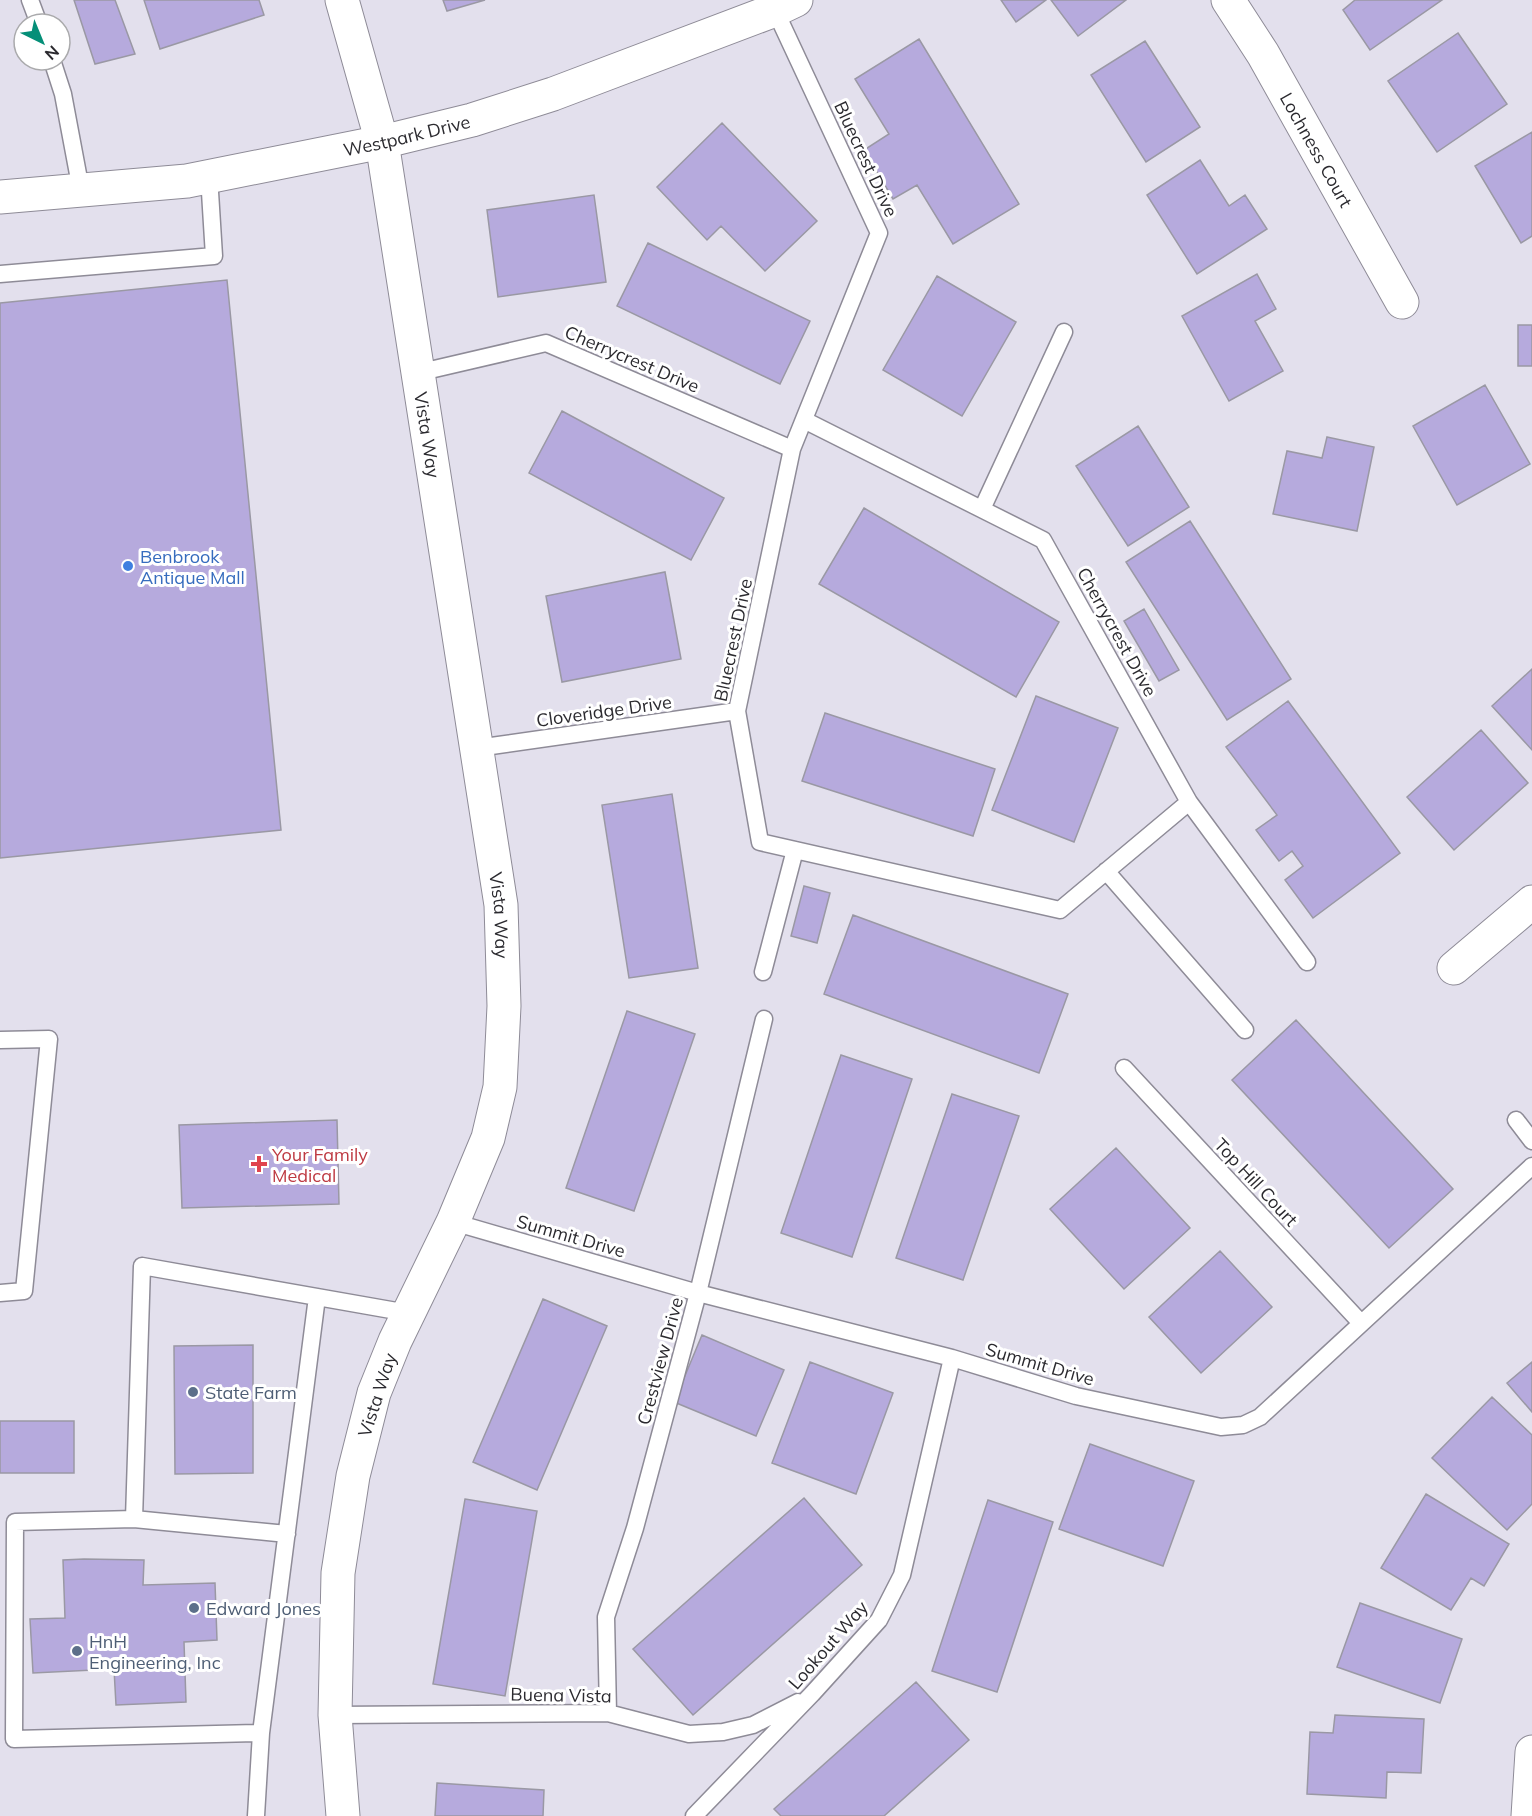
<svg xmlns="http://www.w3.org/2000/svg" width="1532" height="1816" font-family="Mulish,sans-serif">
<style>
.building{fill:#b6aadd;stroke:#9a98a4;stroke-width:1.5}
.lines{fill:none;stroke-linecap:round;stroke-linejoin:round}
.lane-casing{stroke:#8e8b97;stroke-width:19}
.street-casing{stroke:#8e8b97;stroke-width:35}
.secondary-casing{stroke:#8e8b97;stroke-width:35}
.lane{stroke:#fff;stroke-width:16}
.street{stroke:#fff;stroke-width:33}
.secondary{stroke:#fff;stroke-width:33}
.shop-dot{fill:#3f7fe0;stroke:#fff;stroke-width:2}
.health-dot{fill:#e0444e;stroke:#fff;stroke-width:2}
.service-dot{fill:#5c6f8a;stroke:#fff;stroke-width:2}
.labels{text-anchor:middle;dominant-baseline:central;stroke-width:6;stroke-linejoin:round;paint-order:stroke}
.street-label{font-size:18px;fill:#2b2a2f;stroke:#fff}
.shop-label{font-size:18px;fill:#366cbe;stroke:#fff;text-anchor:start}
.health-label{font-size:18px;fill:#be3a42;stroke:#fff;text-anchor:start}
.service-label{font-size:18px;fill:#4e5e75;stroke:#fff;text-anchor:start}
</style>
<rect width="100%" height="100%" fill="#e3e0ed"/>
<path class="building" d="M74,0H115L135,54L95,64Z
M144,0H259L264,15L160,49Z
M443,0H485L447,11Z
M1001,0H1046L1016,22Z
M1051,0H1126L1078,36Z
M1355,0H1442L1370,50L1343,10Z
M1458,33L1507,104L1437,152L1388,81Z
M919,39L1019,204L953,244L917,185L893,199L864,150L889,134L855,79Z
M1145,41L1200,127L1146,162L1091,75Z
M722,123L817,221L765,271L721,226L707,240L657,187Z
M1532,132V236L1521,243L1475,166Z
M1200,160L1229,206L1245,195L1267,229L1197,274L1147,195Z
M594,195L606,282L498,297L487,210Z
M648,243L810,321L780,384L617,306Z
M1257,274L1276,309L1255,321L1283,371L1229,401L1182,316Z
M937,276L1016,322L962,416L883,370Z
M227,280L281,830L0,858V303Z
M1518,325H1532V366H1518Z
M1485,385L1530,464L1457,505L1413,426Z
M562,411L724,498L691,560L529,473Z
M1138,426L1189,507L1128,546L1076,466Z
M1327,437L1374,447L1357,531L1273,514L1287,451L1322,458Z
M864,508L1059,622L1016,697L819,584Z
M1190,521L1291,679L1227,720L1126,562Z
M665,572L681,659L562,682L546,596Z
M1144,609L1179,670L1159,681L1124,621Z
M1532,669V750L1492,706Z
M1036,696L1118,728L1074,842L992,810Z
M1288,701L1400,853L1313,918L1285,880L1303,866L1292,851L1279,861L1256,830L1277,815L1226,747Z
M825,713L995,769L973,836L802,781Z
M1481,730L1528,783L1454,850L1407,797Z
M672,794L698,968L629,978L602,805Z
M804,886L830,893L817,943L791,936Z
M853,915L1068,994L1039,1073L824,994Z
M627,1011L695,1034L634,1211L566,1188Z
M1296,1020L1453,1189L1389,1248L1232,1080Z
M841,1055L912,1079L852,1257L781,1233Z
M952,1094L1019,1116L963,1280L896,1258Z
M337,1120L339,1204L182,1208L179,1125Z
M1116,1148L1190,1228L1124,1289L1050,1209Z
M1220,1251L1272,1307L1201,1373L1149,1317Z
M543,1299L607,1326L537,1490L473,1462Z
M702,1335L784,1370L756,1436L674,1402Z
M253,1345V1473L175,1474L174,1346Z
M810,1362L893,1393L856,1494L772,1463Z
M1532,1362V1412L1507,1383Z
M1492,1397L1532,1435V1504L1507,1530L1432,1458Z
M0,1421H74V1473H0Z
M1090,1444L1194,1481L1163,1566L1059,1529Z
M1426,1494L1509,1544L1484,1586L1471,1578L1451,1610L1381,1568Z
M804,1498L862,1565L693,1715L633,1649Z
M465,1499L537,1511L505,1696L433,1684Z
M988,1500L1053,1522L997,1692L932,1671Z
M84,1559L144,1560L143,1585L215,1583L217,1640L184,1642L186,1702L116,1705L114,1669L33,1673L30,1619L65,1618L63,1560Z
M1360,1603L1462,1639L1440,1703L1337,1667Z
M916,1682L969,1740L884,1816H781L774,1809Z
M1335,1715L1424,1719L1421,1773L1387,1772L1386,1798L1307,1794L1310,1732L1333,1733Z
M437,1783L544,1790L543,1816H435Z"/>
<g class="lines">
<defs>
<path id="lane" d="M30,0L39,24
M775,10L879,233L792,449L737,711L760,842L1060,910L1189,802
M52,60L63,94L81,190
M0,274L214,256L209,176
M417,373L546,343L792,449
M804,420L1043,540L1189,802L1307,962
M982,509L1064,332
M477,748L737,711
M1106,871L1245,1030
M763,972L795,850
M0,1040L49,1039L24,1291L0,1293
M1124,1068L1361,1323
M1516,1120L1532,1141
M453,1222L698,1293L952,1358L1076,1396L1221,1427L1243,1425L1260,1417L1532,1166
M134,1519L287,1534
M608,1713L606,1617L635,1528L698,1293L764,1019
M335,1715L608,1713L689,1734L723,1732L753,1725L798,1702
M261,1733L14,1739L15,1522L134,1519L142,1266L408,1313
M256,1816L261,1733L317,1297
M694,1816L812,1694L879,1620L902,1575L952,1358"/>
<g id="street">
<path id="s1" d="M1228,0L1263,54L1402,302"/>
<path d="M1454,968L1532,902"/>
<path d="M1528,1816L1532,1752"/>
</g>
<g id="secondary">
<path id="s2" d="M342,0L382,142L501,905L504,1006L500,1087L488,1138L453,1222L395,1341L374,1393L353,1476L338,1573L335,1715L343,1816"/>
<path id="s3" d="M0,197L187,181L382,142L472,120L553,94L775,10L796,0"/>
</g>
</defs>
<use href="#lane" class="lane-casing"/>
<use href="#street" class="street-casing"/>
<use href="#secondary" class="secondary-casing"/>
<use href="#lane" class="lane"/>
<use href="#street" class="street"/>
<use href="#secondary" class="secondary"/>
</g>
<circle class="shop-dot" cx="128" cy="566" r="6"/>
<path class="health-dot" d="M256 1155h6v6h6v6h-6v6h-6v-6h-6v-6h6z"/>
<g class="service-dot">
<circle cx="193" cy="1392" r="6"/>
<circle cx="194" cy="1608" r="6"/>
<circle cx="77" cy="1651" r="6"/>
</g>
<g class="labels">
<g class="street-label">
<text stroke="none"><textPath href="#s3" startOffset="412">Westpark Drive</textPath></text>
<text stroke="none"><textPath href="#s1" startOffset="174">Lochness Court</textPath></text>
<text transform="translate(866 159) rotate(65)">Bluecrest Drive</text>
<text transform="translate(632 359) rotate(23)">Cherrycrest Drive</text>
<text stroke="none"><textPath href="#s2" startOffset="444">Vista Way</textPath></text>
<text transform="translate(1117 632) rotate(61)">Cherrycrest Drive</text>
<text transform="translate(733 640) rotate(-78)">Bluecrest Drive</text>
<text transform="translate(604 711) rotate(-8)">Cloveridge Drive</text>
<text stroke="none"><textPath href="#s2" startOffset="930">Vista Way</textPath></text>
<text transform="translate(1256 1182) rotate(47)">Top Hill Court</text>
<text transform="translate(571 1236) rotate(16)">Summit Drive</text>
<text transform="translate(660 1361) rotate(-75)">Crestview Drive</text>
<text transform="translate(1040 1364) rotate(16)">Summit Drive</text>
<text transform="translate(377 1395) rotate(-72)">Vista Way</text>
<text transform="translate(828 1645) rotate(-49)">Lookout Way</text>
<text transform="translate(561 1695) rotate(1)">Buena Vista</text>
</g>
<g class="shop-label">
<text x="140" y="556">Benbrook<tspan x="140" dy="21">Antique Mall</tspan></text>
</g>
<g class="health-label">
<text x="272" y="1154">Your Family<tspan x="272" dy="21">Medical</tspan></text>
</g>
<g class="service-label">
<text x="205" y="1392">State Farm</text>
<text x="206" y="1608">Edward Jones</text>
<text x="89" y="1641">HnH<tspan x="89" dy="21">Engineering, Inc</tspan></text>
</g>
</g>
<g transform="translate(42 42) rotate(137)"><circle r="28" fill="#ffffff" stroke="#aaaaac" stroke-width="1.5"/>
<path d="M0-4.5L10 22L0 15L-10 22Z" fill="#058f78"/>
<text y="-9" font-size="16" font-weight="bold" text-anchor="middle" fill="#2b2a2f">N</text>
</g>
</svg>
